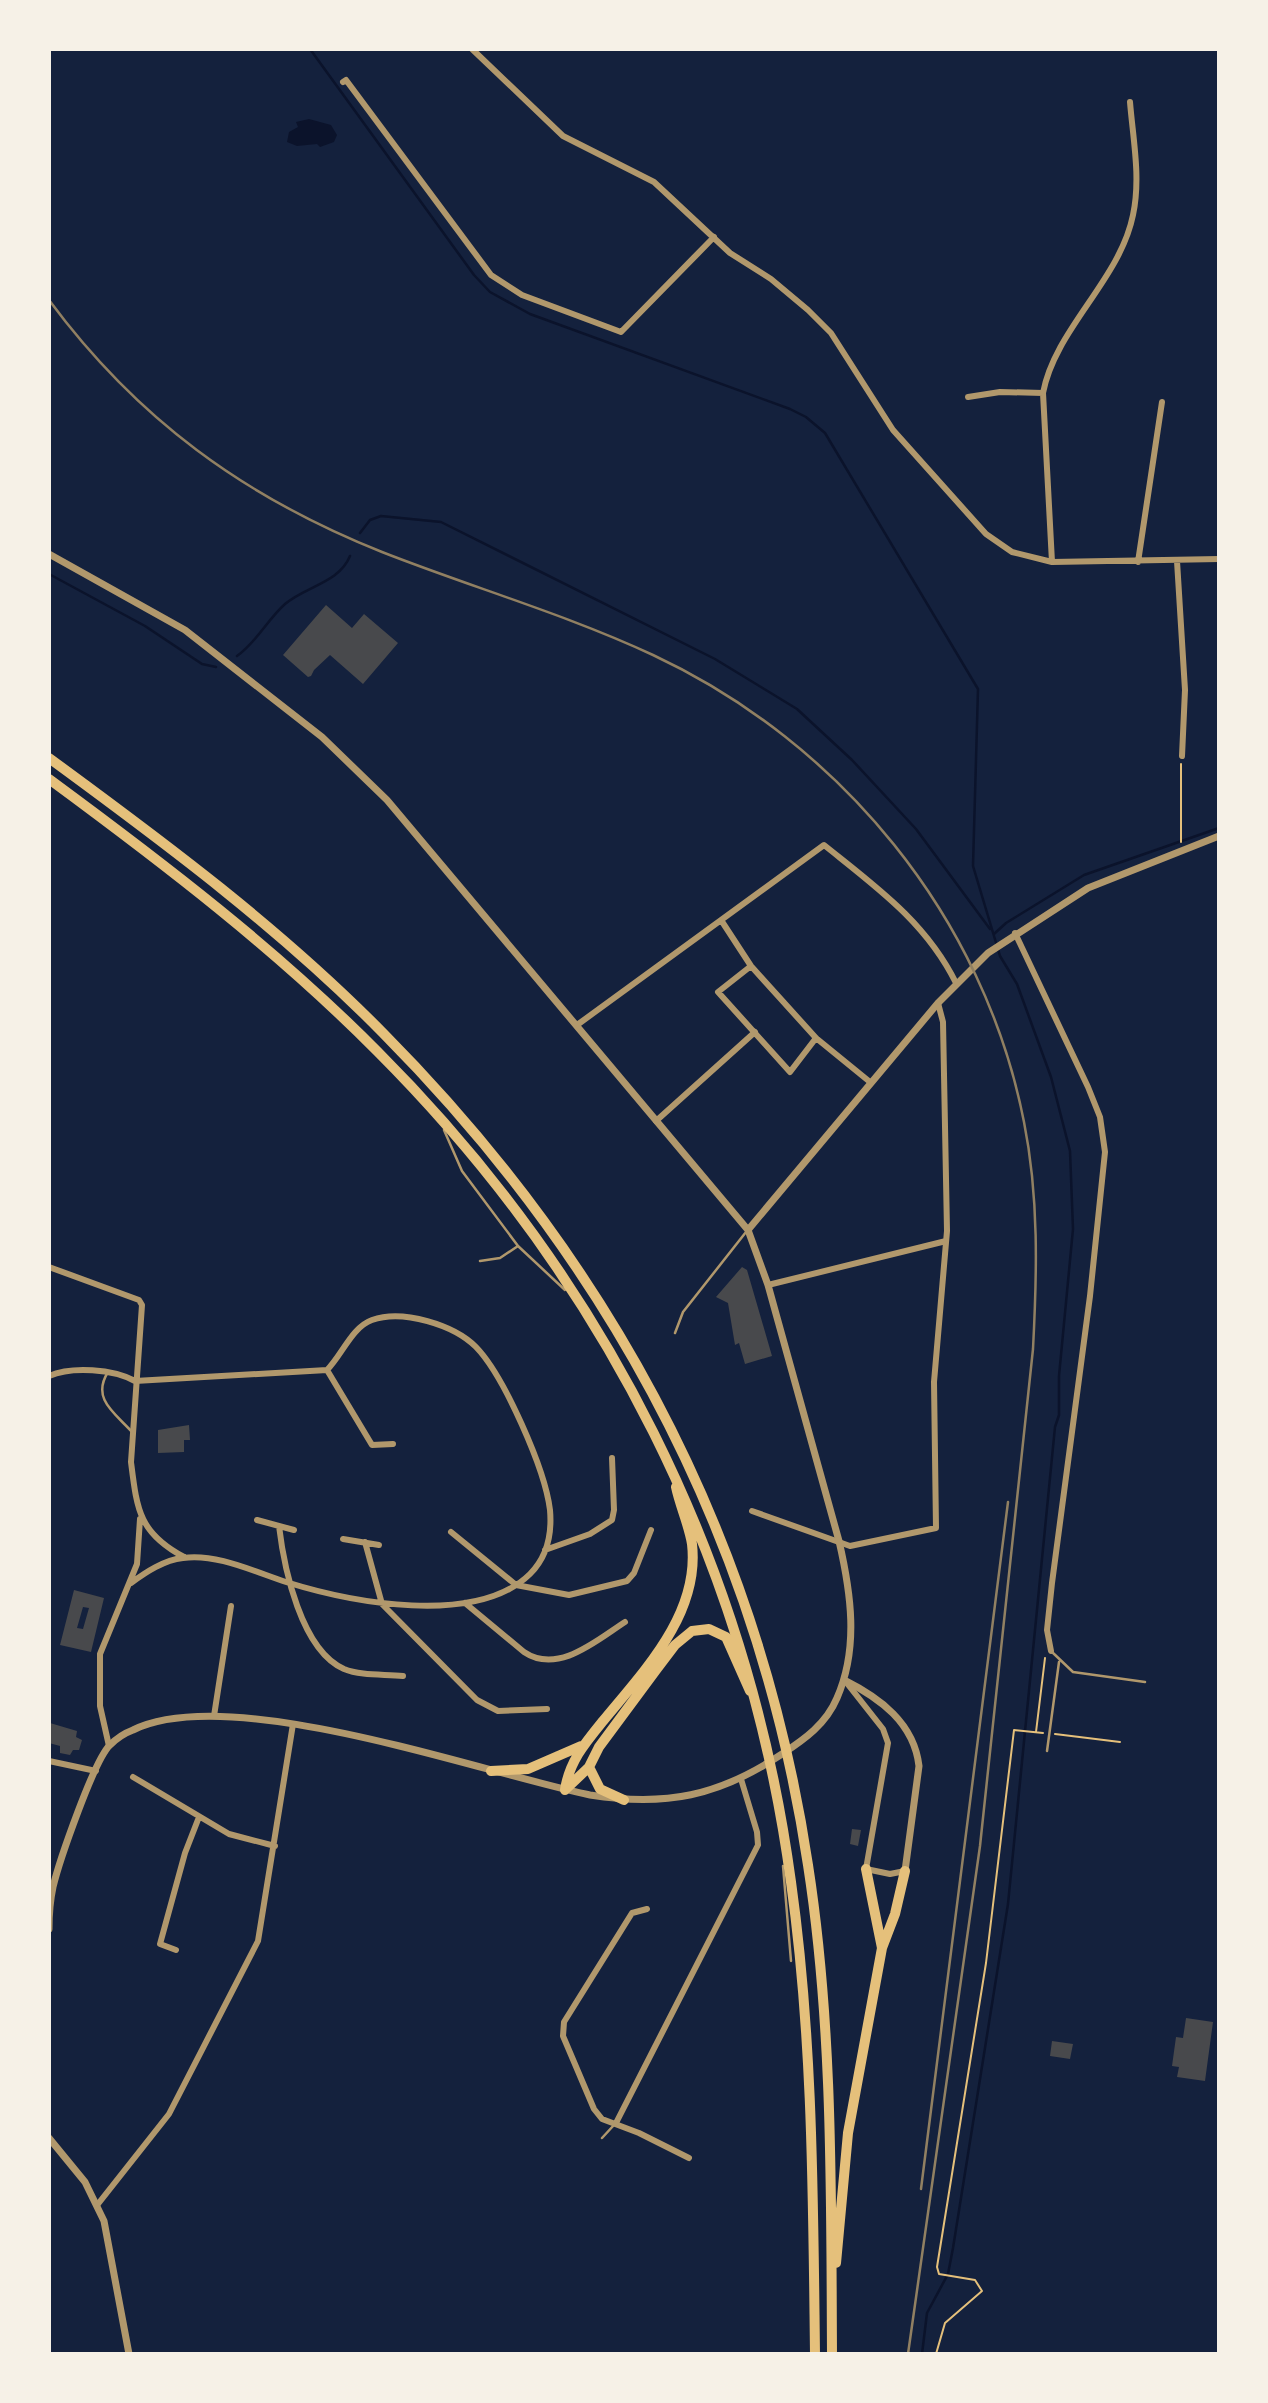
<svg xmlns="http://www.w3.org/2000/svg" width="1268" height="2403" font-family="'PT Sans',sans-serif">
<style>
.water{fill:#0b132b}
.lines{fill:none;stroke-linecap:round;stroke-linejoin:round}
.stream{stroke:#0b132b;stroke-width:2.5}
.building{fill:#48494c;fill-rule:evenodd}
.path{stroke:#e5c07b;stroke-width:2}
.service{stroke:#b1986c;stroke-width:2.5}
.minor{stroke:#b1986c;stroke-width:6}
.tertiary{stroke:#b1986c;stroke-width:7}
.trunk{stroke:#e5c07b;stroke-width:10}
.rail{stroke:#918062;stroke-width:2.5}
</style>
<rect width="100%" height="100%" fill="#14213d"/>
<path class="water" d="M309,119L331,125L337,135L334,142L320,147L317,144L297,146L287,142L289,132L298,127L296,122Z"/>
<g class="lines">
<path class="stream" d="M310,49L474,275L490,292L530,314L790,409L806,417L825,433L978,689L973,866L1000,956L1017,984L1051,1077L1070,1151L1073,1229L1059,1376V1415L1055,1427L1008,1904L953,2248L948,2274L927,2313L922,2354
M360,533L370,520L381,516L441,522L715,659L797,709L852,760L916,829L990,929
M49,574L145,626L202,664L216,667
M237,656C257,642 267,620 285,604C306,586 339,583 350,556
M994,934L1006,923L1084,875L1219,828"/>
</g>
<path class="building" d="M326,605L352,628L364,614L398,643L363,684L330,655L314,670L311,676L308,677L283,655Z
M742,1267L747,1270L772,1356L745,1364L739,1343L735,1345L728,1303L716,1297Z
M189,1425L190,1440H184V1452L158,1453V1430Z
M74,1590L104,1598L91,1652L60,1645ZM83,1607L89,1608L83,1629L77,1628Z
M50,1723L77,1731L76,1737L82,1740L79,1750H73L70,1755L60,1753V1746L49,1743Z
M852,1829L861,1830L858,1846L850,1844Z
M1186,2018L1213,2022L1205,2081L1177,2077L1179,2067L1172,2066L1176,2037L1183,2038Z
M1052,2041L1073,2044L1070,2059L1050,2056Z"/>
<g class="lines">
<path class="path" d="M1181,842V764
M1036,1732L1045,1658
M1055,1734L1120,1742
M936,2354L945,2323L982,2291L975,2280L939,2274L937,2267L986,1963L1014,1730L1043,1733"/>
<path class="service" d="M444,1130L462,1171L518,1246L565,1290
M480,1261L500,1258L518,1246
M675,1333L683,1312L746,1232
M108,1372C91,1399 115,1413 132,1432
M1052,1652L1073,1672L1145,1682
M1047,1751L1059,1662
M783,1866L791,1961
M602,2138L614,2125"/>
<path class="minor" d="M472,49L563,136L654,182L730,253L771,279L808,310L831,333L893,430L986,534L1012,552L1052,562L1219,559
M343,82L346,80L491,275L522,295L621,332L714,237
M968,397L1000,392L1043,393
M1177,561L1185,690L1182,756
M1052,562L1043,393C1055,329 1120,280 1133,215C1141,178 1133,139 1130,102
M1138,562L1162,402
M721,920L751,966L816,1038L870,1082
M1015,933L1088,1087L1100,1117L1105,1152L1090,1296L1052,1583L1047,1630L1051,1651
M751,966L718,992L790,1072L816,1038
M577,1025L824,845C875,886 926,922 956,983
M656,1121L755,1032
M49,1267L139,1300L142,1305L131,1462C137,1510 139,1533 184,1557
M768,1285L946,1241
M327,1370L372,1445L393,1444
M49,1376C72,1366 113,1369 135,1381L327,1370C342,1355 352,1327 372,1320C403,1309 454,1325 476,1347C504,1376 545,1469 550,1510C552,1533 547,1557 530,1574C476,1627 350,1602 286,1582C255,1572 216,1553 183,1558C164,1560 146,1572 131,1583
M752,1511L850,1546L936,1528L934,1382L947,1231L943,1022L938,1003
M257,1520L294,1530
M279,1526C284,1568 301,1650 344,1669C361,1676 384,1674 403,1676
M451,1532L516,1585L569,1595L627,1581L634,1573L651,1530
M343,1539L379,1545
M365,1542L382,1604L477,1700L498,1711L547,1709
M545,1550L590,1534L612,1520L614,1510L612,1458
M465,1603L524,1652C558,1675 597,1640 625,1622
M846,1682L883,1729L888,1743L866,1869L890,1874L905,1871
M214,1716L231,1606
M109,1746L100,1706V1654L137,1564L140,1519
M49,1761L96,1771
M133,1777L229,1834L275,1846
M647,1909L632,1913L564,2022L563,2036L594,2109L602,2119L639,2133L689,2158
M176,1950L160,1944L185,1853L199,1817
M616,2123L758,1845L757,1832L741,1779
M98,2204L169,2114L258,1941L293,1724"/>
<path class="tertiary" d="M49,554L185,630L322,737L387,800L748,1230L768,1285L839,1541C851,1593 859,1648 837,1698C826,1724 805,1739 782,1754C719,1796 666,1807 590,1795C483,1773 230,1682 133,1730C125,1733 116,1739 110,1745C94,1760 59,1862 53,1887C50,1901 49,1915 49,1929
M748,1230L938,1003L988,953L1088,888L1219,836
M844,1680C880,1698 914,1723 919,1766L905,1871
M49,2138L85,2182L104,2221L129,2354"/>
<path class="trunk" d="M49,758C165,843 282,930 383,1033C614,1266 759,1540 808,1865C833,2026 831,2191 832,2354
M49,779C163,863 277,950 377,1051C605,1279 748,1563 791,1882C813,2039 813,2196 815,2354
M589,1767L600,1789L624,1800
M491,1771L528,1769L581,1746
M565,1790C569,1762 585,1743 603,1721C644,1671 700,1614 692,1544C689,1525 680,1506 676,1487
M565,1790L589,1767L599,1747L656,1670L675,1645L692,1631L709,1629L726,1637L750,1691
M866,1869L882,1948
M836,2263L848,2133L882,1948L895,1914L905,1871"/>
<path class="rail" d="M49,300C137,419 244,497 382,552C471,587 565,614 653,655C841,743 984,917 1024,1122C1039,1197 1037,1273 1033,1349L980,1846L908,2354
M921,2189L1008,1502"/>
</g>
<rect width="1268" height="2403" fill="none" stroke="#f6f1e7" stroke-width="102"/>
</svg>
